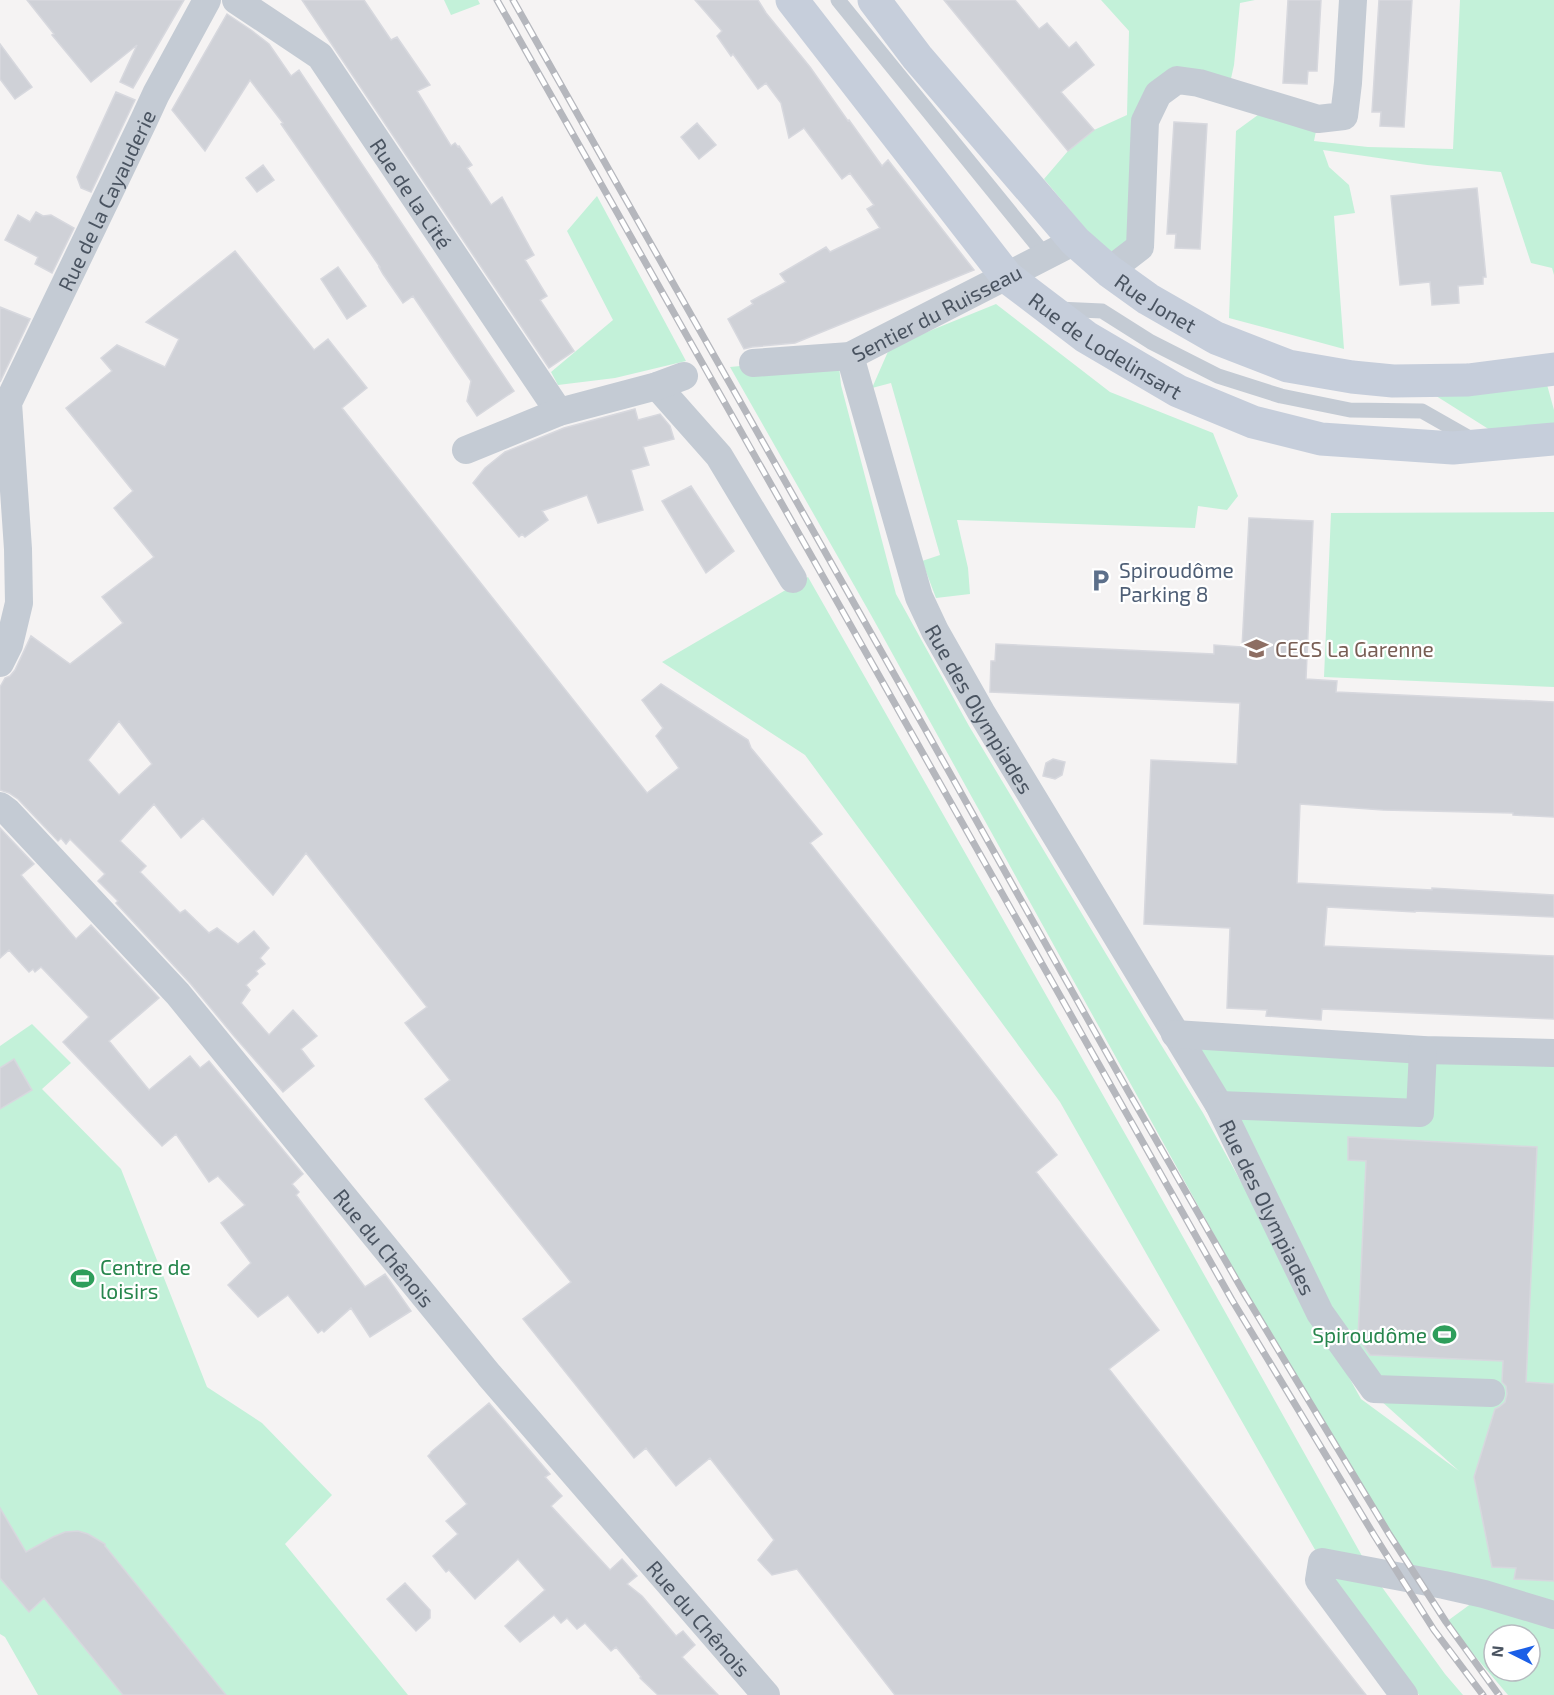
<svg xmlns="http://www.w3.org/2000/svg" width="1554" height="1695" font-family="'Exo 2',sans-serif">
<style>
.green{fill:#c3f1d9;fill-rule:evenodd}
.building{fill:#cfd1d7;stroke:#d7d8de;stroke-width:1.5;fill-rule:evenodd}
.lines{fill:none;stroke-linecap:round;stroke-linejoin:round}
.lane{stroke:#c4cbd4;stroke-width:15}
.street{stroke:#c4cbd4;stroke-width:28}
.secondary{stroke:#c6cedb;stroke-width:33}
.rail-casing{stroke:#b5b7bd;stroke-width:7}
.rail{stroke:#fff;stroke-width:4.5;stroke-dasharray:14;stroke-linecap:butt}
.labels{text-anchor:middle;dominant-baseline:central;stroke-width:4.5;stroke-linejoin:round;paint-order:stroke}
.street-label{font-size:21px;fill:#4a5461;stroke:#fff}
.service-label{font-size:21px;fill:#4e5e75;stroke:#fff;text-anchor:start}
.education-label{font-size:21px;fill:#785e54;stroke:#fff;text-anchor:start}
.leisure-label{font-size:21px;fill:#27864d;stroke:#fff;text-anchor:start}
</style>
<rect width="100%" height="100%" fill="#f5f3f3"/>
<path class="green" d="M444,0H478L480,4L451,15Z
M1101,0H1255L1240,3L1234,65L1228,92L1177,80L1149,111L1141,233L1109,257L1044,179L1068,151L1094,130L1127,115L1129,31Z
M1460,0H1554V275L1552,268L1531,263L1501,172L1427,165L1323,150L1329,167L1349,185L1355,213L1334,216L1344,349L1229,318L1236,131L1262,112L1316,131L1314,141L1368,147L1453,149Z
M597,196L686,361L615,378L558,385L551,372L613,320L567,231Z
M996,304L1110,392L1213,433L1238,496L1227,510L1198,506L1195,528L957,520L968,568L970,594L936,598L922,561L940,555L891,383L872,388L890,347Z
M838,357L841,385L896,594L969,726L1144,1017L1203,1113L1361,1399L1459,1471L1370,1391L1175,1034L1554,1063V1695H1508L1446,1622L1472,1603L1429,1595L1263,1323L871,615L730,367ZM1494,1635H1530V1671H1494Z
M1546,381L1554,410V429L1498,435L1433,394Z
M1554,512V687L1324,677L1331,513Z
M808,577L1132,1146L1371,1572L1445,1674L1463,1695H1419L1319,1580L1322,1562L1060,1102L805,755L662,662Z
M32,1024L71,1063L42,1089L121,1169L207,1387L262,1423L332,1495L285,1544L408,1695H38L5,1637L0,1634V1046Z"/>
<path class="building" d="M27,0H184L133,88L120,82L137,45L91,82L52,35L54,34Z
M302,0H364L391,40L397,37L430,85L417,91L451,146L455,143L458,147L459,146L472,165L467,168L491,205L502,197L534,255L525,260L547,296L540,300L574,351L549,368Z
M695,0H758L766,13L810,67L848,121L849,120L882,166L888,160L974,270L795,343L752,347L744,349L728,319L753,304L751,301L786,282L780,274L826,247L830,252L880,228L867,209L874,205L850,173L842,179L804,128L789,138L781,103L766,83L758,89L733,54L731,56L717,36L722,31Z
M944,0H1015L1039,29L1047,23L1069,48L1076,42L1094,65L1061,92L1094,130L1068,151Z
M1288,0H1321L1317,71H1308L1307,84L1283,83Z
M1379,0H1412L1404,127L1380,126L1381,112H1372Z
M227,14L251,30L269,44L291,76L299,70L514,391L477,416L467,401L471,381L455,358L413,296L403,303L383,274L379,267H380L281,124L283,123L250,80L205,151L172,110Z
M0,44L32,87L15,99L0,79Z
M116,92L135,100L91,192L81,188L77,177Z
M1174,122L1207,124L1200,249L1175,248L1176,234H1167Z
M697,123L716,145L699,159L681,137Z
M263,165L274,180L257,192L246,178Z
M1477,188L1486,277H1483V284L1458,286L1459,303L1432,305L1430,282L1400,285L1391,196Z
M36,212L43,216L51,215L74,228L52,273L35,264L38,257L5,240L18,215L30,222Z
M235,251L314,350L328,339L367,388L342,408L647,793L679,768L656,736L663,728L642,700L661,684L748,740L751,748L822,834L810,843L1057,1155L1036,1172L1159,1330L1109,1369L1366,1695H895L797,1569L772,1575L758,1560L774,1540L710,1458L676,1486L646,1448L634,1458L523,1319L571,1282L425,1099L450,1080L405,1023L427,1007L306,853L273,895L203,818L181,838L154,804L120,841L146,866L140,872L180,913L185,910L209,933L217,928L238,944L254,931L269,948L260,958L265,964L256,971L258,974L246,985L250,990L241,1003L269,1035L293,1010L317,1036L301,1049L314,1066L283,1092L234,1036L190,983L116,903L118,901L98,881L105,874L70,839L66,844L61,838L58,841L18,799L9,793L0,790V687L5,678L10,676L15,670L31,636L70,664L123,623L102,597L154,557L114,508L133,491L66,408L112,371L101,358L117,345L165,367L179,339L146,322ZM119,721L152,764L119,795L88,760Z
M338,267L366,306L347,319L321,279Z
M0,307L30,319L0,382Z
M635,409L638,420L660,414L670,426L674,439L643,447L649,465L631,470L643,510L598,523L587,495L542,511L548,520L525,537L522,534L519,537L473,483L485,468L505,452L564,428Z
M691,486L734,551L706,573L662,501Z
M1249,518L1313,521L1306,679L1337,681L1336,692L1554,702V817L1513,815V813L1383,810L1300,804L1297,883L1432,890V888L1554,895V917L1415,911V912L1327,907L1324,946L1554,956V1019L1322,1009L1321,1020L1266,1016L1267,1010L1227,1008L1230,928L1144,924L1151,760L1237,764L1240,703L990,692L991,661H995L996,644L1214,654V645L1242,647Z
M1053,759L1065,762L1062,775L1055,779L1043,776L1046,763Z
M0,828L34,864L21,875L76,939L91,925L159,998L109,1041L149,1090L190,1056L200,1068L209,1061L303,1174L292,1184L299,1192L296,1195L365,1287L385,1274L411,1311L370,1337L351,1308L324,1332L322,1330L318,1333L288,1295L258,1317L228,1285L251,1263L221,1223L245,1205L218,1176L209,1182L176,1134L162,1146L63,1042L89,1017L41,967L35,972L33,969L29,972L9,950L0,958Z
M14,1059L32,1090L0,1109V1068Z
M1348,1137L1537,1147L1526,1382L1554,1384V1581L1514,1579L1516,1568L1492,1567L1474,1477L1495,1409L1499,1407L1505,1402L1507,1394L1506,1386L1502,1382L1503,1361L1370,1355L1358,1338L1366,1161L1348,1160Z
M489,1403L550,1474L545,1477L562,1496L551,1506L610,1570L622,1559L637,1576L627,1584L642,1596L676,1636L683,1631L695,1645L682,1657L718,1695H658L640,1678L641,1677L616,1647L611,1651L585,1623L577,1629L567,1618L561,1623L554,1615L520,1642L505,1626L545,1590L518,1559L475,1599L449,1570L446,1572L433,1556L458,1534L446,1521L467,1504L428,1456L431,1453V1452Z
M0,1508L26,1552L53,1537L65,1532L78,1531L88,1534L105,1544V1546L226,1695H123L44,1598L29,1612L0,1578Z
M405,1583L430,1610V1618L416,1631L387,1599Z"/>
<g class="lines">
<path class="lane" d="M838,0L1045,255
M1058,309L1102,311L1151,342L1218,376L1281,396L1350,410L1422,411L1473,440"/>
<g class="street">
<path id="s1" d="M236,0L320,56L559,412"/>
<path d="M1109,271L1140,247L1145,121L1158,94L1177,80L1199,83L1318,119L1344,116L1348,83L1353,0"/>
<path id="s2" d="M850,356L919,597L935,631L981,712L1219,1105L1320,1313L1374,1389L1491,1393"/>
<path id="s3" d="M753,363L850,356L1075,241"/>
<path d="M657,386L719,456L793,579"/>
<path d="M466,450L559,412L657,386L684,376"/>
<path id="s4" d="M0,663L9,645L19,603L18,549L8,403L144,120L156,94L207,0"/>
<path id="s5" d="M0,806L8,812L178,994L489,1375L766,1695"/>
<path d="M1175,1034L1423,1050L1554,1053"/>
<path d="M1219,1105L1420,1113L1423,1050"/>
<path d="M1404,1695L1319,1580L1322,1562L1444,1585L1484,1594L1554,1615"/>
</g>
<g class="secondary">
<path id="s6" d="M792,0L1007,277L1086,337L1178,391L1253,422L1321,439L1453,448L1554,439"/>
<path id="s7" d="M874,0L917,57L1075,241L1109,271L1148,299L1216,338L1288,366L1352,377L1393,381L1468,380L1554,369"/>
</g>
<defs>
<path id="rail" d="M497,0L1232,1300L1374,1535L1434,1630L1483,1695
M513,0L924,727L1128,1091L1244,1293L1389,1534L1446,1622L1499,1695"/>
</defs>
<use href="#rail" class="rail-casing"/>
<use href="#rail" class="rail"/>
</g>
<defs>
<symbol id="parking-bare" viewBox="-9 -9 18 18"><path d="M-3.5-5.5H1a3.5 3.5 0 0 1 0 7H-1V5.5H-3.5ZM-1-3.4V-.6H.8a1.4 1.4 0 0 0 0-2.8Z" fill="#5c6f8a" stroke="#fff" stroke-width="2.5" paint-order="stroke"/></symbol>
<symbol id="school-bare" viewBox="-9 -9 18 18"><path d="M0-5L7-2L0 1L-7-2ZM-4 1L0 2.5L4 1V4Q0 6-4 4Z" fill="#8d6e63" stroke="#fff" stroke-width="2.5" paint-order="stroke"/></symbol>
<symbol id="stadium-bare" viewBox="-9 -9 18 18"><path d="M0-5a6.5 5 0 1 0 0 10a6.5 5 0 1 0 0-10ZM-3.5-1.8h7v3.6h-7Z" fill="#2e9e5b" stroke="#fff" stroke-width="2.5" paint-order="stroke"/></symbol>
</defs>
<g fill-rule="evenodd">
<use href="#parking-bare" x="1084" y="564" width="33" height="33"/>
<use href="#school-bare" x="1240" y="632" width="33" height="33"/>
<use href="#stadium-bare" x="66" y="1262" width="33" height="33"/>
<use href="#stadium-bare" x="1428" y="1318" width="33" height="33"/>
</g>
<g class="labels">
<g class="street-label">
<text stroke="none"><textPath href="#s1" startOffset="266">Rue de la Cité</textPath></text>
<text stroke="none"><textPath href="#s4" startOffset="489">Rue de la Cayauderie</textPath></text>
<text stroke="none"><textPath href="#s7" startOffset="416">Rue Jonet</textPath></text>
<text stroke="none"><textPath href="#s3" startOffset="194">Sentier du Ruisseau</textPath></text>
<text stroke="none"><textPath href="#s6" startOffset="471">Rue de Lodelinsart</textPath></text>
<text stroke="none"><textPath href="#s2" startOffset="378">Rue des Olympiades</textPath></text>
<text stroke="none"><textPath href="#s2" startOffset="954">Rue des Olympiades</textPath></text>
<text stroke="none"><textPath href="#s5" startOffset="586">Rue du Chênois</textPath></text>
<text stroke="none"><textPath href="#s5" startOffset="1072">Rue du Chênois</textPath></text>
</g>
<g class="service-label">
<text x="1119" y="569">Spiroudôme<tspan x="1119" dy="24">Parking 8</tspan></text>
</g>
<g class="education-label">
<text x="1275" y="648">CECS La Garenne</text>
</g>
<g class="leisure-label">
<text x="100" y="1266">Centre de<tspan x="100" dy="24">loisirs</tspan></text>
<text x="1427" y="1334" text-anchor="end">Spiroudôme</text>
</g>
</g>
<g transform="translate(1512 1653) rotate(276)"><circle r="28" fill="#ffffff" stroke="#b7bbc0" stroke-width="1.5"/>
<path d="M0-4.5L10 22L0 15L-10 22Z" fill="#1b5fe7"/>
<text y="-9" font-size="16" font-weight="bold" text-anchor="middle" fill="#4a5461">N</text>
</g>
</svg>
